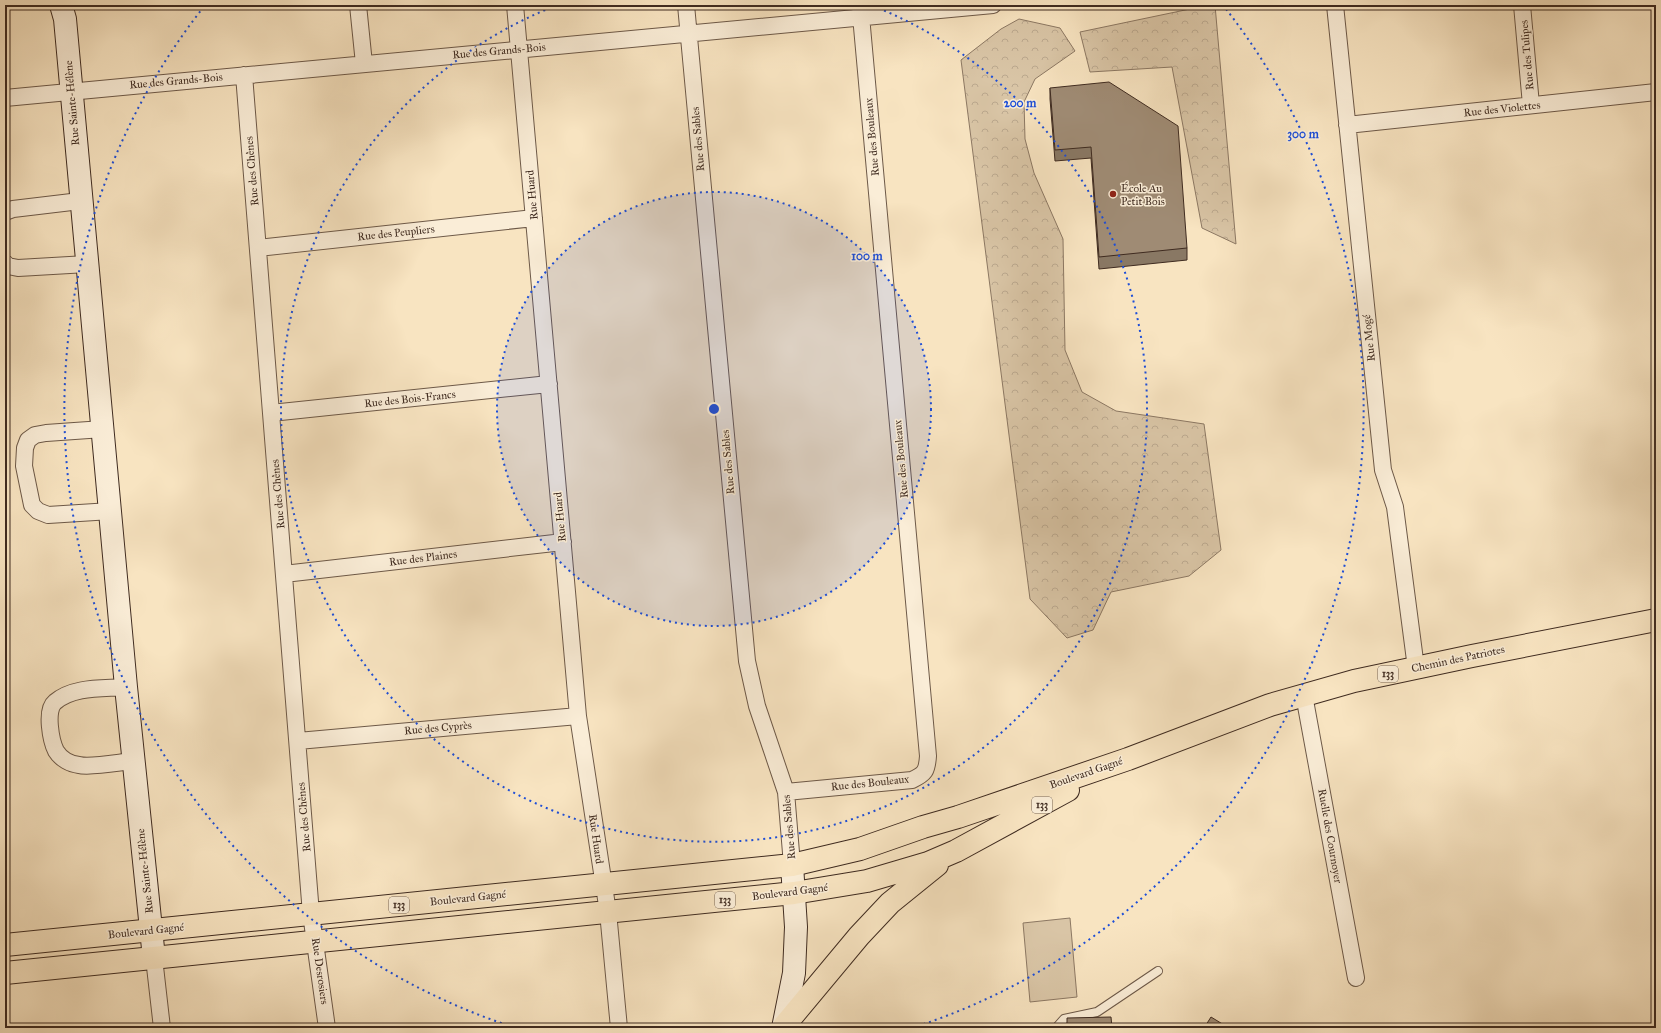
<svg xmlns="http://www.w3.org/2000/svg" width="1661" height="1033" font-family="'IM FELL Great Primer',serif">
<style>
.forest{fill:url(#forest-crowns);stroke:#8c7863}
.garden{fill:#d9c5a6;stroke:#8c7863}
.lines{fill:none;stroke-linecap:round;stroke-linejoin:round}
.lane-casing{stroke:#6d5948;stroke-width:10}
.street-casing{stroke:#6d5948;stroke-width:18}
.secondary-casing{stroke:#3f2b20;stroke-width:24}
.primary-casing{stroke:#3f2b20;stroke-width:24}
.lane{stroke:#faedd7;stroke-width:8}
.street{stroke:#faedd7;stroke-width:16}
.secondary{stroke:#faedd7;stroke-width:22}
.primary{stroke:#f8e4c1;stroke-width:22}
.wall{fill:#897864;stroke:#3f2b20}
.building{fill:#9f8b74;stroke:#3f2b20}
.ring{fill:none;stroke:#1d4ed8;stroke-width:2;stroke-dasharray:2 4}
.poi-dot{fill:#8f2418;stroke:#faedd7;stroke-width:1.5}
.labels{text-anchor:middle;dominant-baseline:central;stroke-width:3;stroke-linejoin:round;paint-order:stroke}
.shield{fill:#faedd7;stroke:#776557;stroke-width:1}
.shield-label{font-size:10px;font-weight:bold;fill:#3f2b20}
.street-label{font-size:11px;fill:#3f2b20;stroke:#faedd7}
.poi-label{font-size:11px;fill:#3f2b20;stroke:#faedd7;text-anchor:start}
.centre{fill:#1d4ed8;stroke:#faedd7;stroke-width:2}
.ring-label{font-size:12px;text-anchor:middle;font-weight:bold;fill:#1d4ed8;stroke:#faedd7;stroke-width:3;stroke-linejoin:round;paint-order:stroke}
</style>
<defs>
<pattern id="forest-crowns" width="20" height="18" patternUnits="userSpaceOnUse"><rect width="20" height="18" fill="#d9c5a6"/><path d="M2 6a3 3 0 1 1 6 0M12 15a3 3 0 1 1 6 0" fill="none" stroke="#bba98f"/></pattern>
</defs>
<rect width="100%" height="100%" fill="#f8e4c1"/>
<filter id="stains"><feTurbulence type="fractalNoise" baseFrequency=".005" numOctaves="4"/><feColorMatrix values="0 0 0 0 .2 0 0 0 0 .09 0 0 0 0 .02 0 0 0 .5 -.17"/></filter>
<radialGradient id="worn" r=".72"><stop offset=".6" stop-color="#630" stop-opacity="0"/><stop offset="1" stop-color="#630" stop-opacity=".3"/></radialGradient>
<path class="forest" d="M1209,5H1215L1236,244L1202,228L1172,67L1090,72L1080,32Z
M1019,19L1060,28L1075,51L1035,79L1024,102L1025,139L1034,173L1063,239L1065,350L1082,392L1116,411L1204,424L1221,550L1189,576L1111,592L1093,630L1067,638L1030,599L961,60L1001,29Z"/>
<path class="garden" d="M1070,918L1077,997L1030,1002L1023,923Z"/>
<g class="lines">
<defs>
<path id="lane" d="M1056,1028L1064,1019L1097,1012L1158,971"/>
<path id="street" d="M358,5L364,64
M515,5L578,716L608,912L619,1028
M686,5L747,661L757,706L786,792L792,865
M1335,5L1383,470L1395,507L1416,668
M1522,5L1531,105
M244,75L311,914L327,1028
M5,98L993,5
M1347,125L1656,92
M5,212L13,209L80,201
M258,248L534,218
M5,263L8,266L18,268L87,264
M271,413L549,384
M103,429L46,433L35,435L28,440L25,448L24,466L32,505L38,511L48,515L111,511
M284,574L563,542
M126,687C103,689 74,686 55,702C45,710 51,741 56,751C61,759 70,764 79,765C90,768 121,762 133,761
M1304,695L1356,978
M298,741L578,716
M786,792L912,780C925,774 927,771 928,756L860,5
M154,958L162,1028"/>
<path id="secondary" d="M61,5L65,19L126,687L154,958
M783,1028L794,973L796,927L792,865"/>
<path id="primary" d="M5,945L792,865L860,849L923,827L958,817L1128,759L1270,705L1354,681L1472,656L1656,620
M5,973L794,893L867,881L928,863L956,851L1068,790
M784,1026L859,936L890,903L937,865"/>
</defs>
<use href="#lane" class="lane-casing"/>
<use href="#street" class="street-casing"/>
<use href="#secondary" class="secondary-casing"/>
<use href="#primary" class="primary-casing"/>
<use href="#lane" class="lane"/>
<use href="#street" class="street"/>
<use href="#secondary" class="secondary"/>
<use href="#primary" class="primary"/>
</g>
<path class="wall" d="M1050,88L1187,248V260L1099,269L1091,158L1055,161L1050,99Z"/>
<path class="building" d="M1109,82L1178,126L1187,248L1099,257L1091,147L1055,150L1050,88Z
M1111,1017L1112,1028H1067V1018Z
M1211,1017L1229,1028H1204Z"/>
<circle cx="714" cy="409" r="217" fill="#1d4ed8" fill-opacity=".12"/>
<g class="ring">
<circle cx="714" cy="409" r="217"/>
<path d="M873 6A433 433 0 1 1 555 6"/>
<path d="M513 1027A650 650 0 0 1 202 9M1226 9A650 650 0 0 1 915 1027"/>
</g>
<circle class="poi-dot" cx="1113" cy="194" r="4"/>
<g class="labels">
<g class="shield">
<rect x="1378" y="666" width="20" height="16" rx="3"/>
<rect x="1032" y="797" width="20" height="16" rx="3"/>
<rect x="715" y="892" width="20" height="16" rx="3"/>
<rect x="389" y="897" width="20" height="16" rx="3"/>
</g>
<g class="shield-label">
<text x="1388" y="674">133</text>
<text x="1042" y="805">133</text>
<text x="725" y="900">133</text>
<text x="399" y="905">133</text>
</g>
<g class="street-label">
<text transform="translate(499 51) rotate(-5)">Rue des Grands-Bois</text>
<text transform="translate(1527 55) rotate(-95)">Rue des Tulipes</text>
<text transform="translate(176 81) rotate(-5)">Rue des Grands-Bois</text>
<text transform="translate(72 103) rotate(-95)">Rue Sainte-Hélène</text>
<text transform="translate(1502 109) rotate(-6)">Rue des Violettes</text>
<text transform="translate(872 137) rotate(-95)">Rue des Bouleaux</text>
<text transform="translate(698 139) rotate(-95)">Rue des Sables</text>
<text transform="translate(252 171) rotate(-95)">Rue des Chênes</text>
<text transform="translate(532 195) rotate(-95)">Rue Huard</text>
<text transform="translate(396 233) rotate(-6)">Rue des Peupliers</text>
<text transform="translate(1369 338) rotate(-96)">Rue Mogé</text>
<text transform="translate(410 399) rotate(-6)">Rue des Bois-Francs</text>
<text transform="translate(901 459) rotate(-95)">Rue des Bouleaux</text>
<text transform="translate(728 462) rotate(-95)">Rue des Sables</text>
<text transform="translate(278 494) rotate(-95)">Rue des Chênes</text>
<text transform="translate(560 517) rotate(-95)">Rue Huard</text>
<text transform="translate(423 558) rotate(-7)">Rue des Plaines</text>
<text transform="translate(1458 659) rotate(-12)">Chemin des Patriotes</text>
<text transform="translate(438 728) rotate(-5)">Rue des Cyprès</text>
<text transform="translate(1086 773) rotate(-19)">Boulevard Gagné</text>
<text transform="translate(870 783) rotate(-6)">Rue des Bouleaux</text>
<text transform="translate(304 817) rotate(-95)">Rue des Chênes</text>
<text transform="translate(789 827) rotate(-95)">Rue des Sables</text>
<text transform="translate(1330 836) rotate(80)">Ruelle des Cournoyer</text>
<text transform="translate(596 839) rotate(82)">Rue Huard</text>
<text transform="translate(145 871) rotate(-96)">Rue Sainte-Hélène</text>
<text transform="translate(790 892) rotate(-7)">Boulevard Gagné</text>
<text transform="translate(468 898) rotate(-6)">Boulevard Gagné</text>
<text transform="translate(146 931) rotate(-6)">Boulevard Gagné</text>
<text transform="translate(320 971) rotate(82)">Rue Desrosiers</text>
</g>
<g class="poi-label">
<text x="1121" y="188">École Au<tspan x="1121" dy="13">Petit Bois</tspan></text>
</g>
</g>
<circle cx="714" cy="409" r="6" class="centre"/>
<g class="ring-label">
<text x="1020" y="107">200 m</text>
<text x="1303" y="138">300 m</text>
<text x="867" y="260">100 m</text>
</g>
<rect width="1661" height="1033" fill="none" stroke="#f8e4c1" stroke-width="20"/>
<rect x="6" y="6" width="1649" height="1021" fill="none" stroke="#3f2b20" stroke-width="2"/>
<rect x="10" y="10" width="1641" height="1013" fill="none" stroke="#3f2b20"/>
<rect width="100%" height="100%" filter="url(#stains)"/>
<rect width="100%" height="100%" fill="url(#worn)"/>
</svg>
